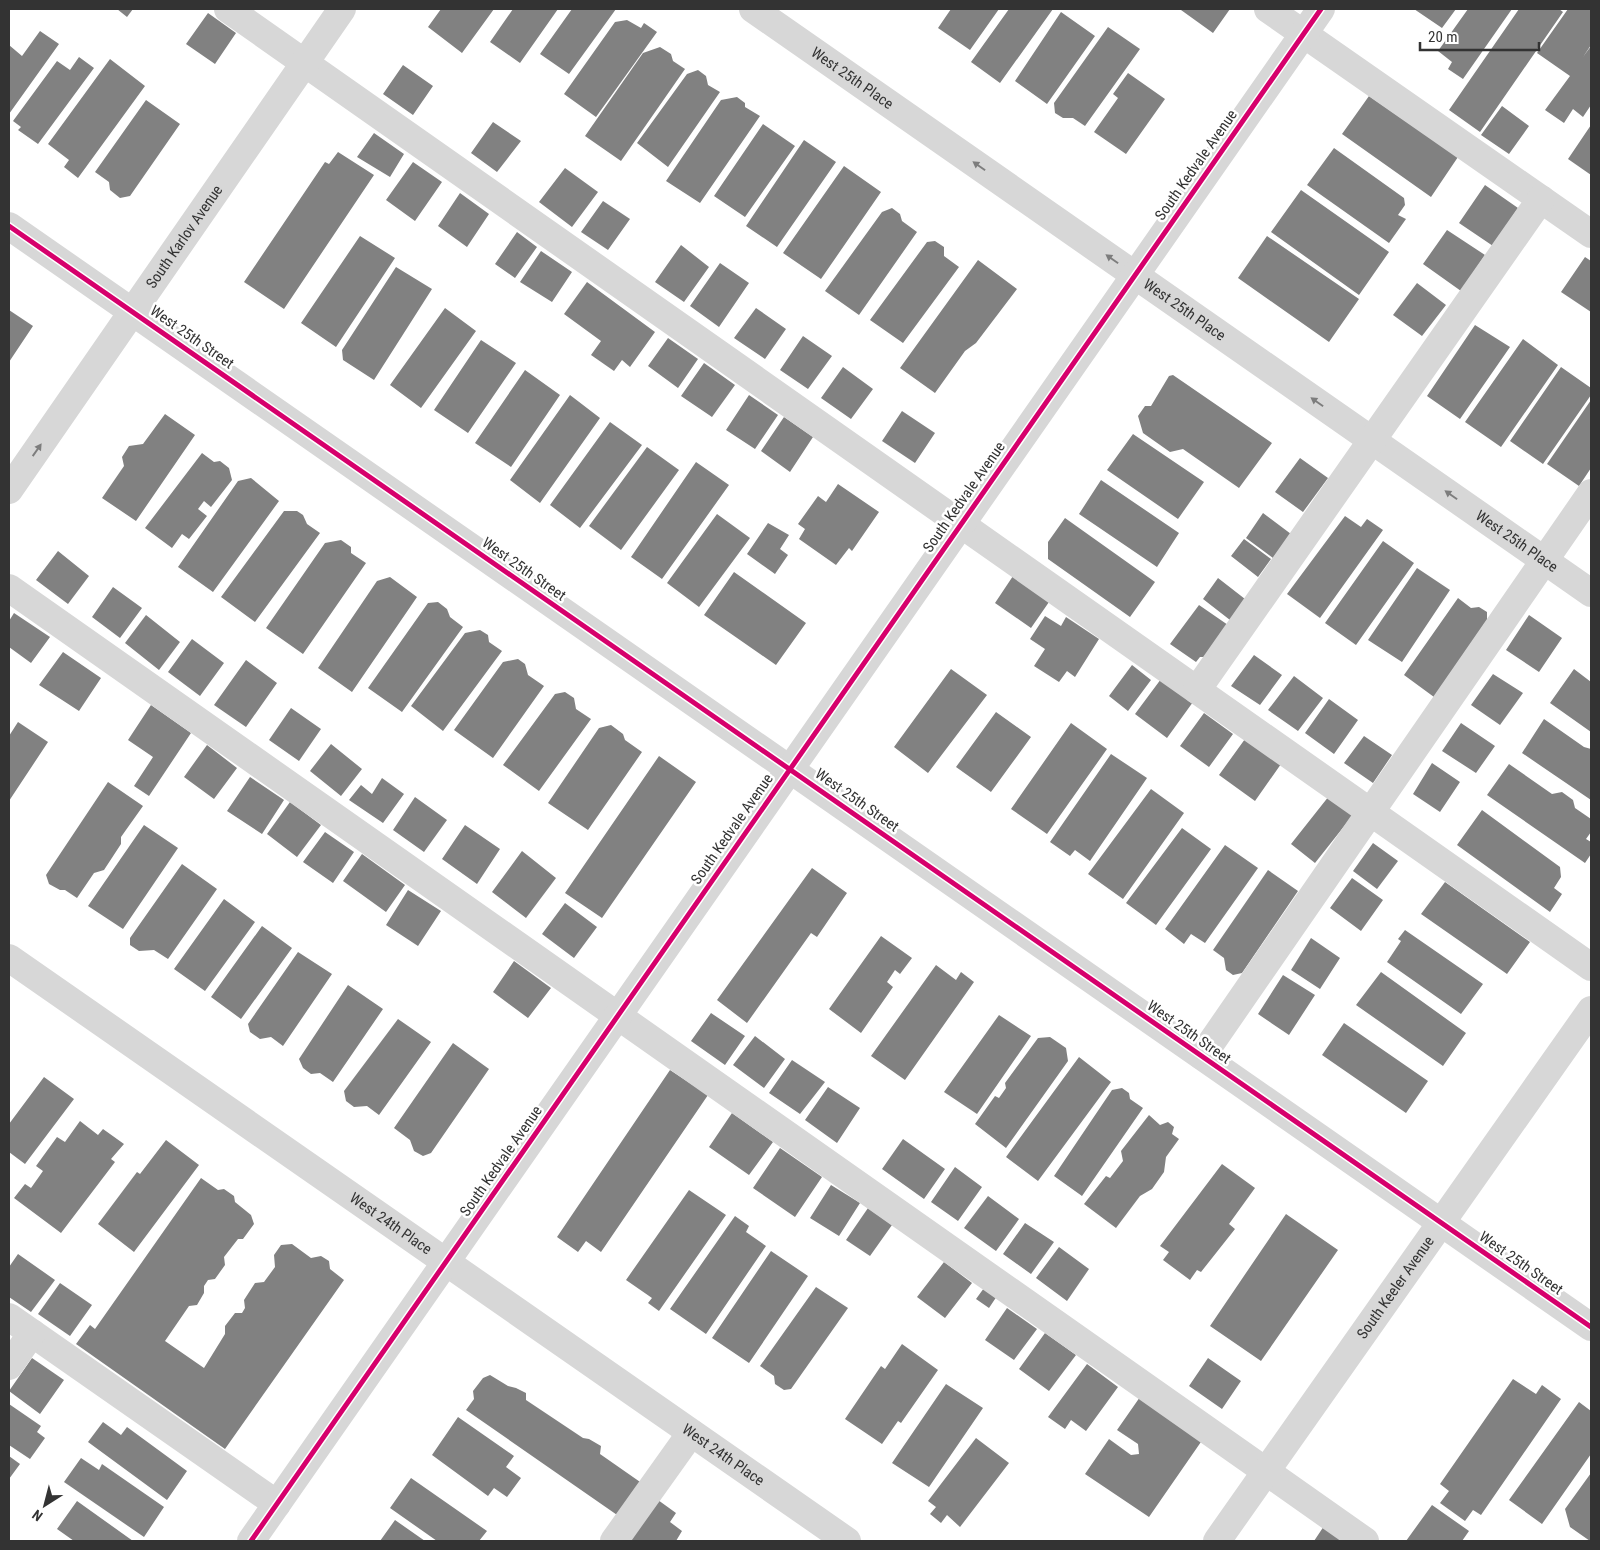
<svg xmlns="http://www.w3.org/2000/svg" width="1600" height="1550" font-family="'Roboto Condensed',sans-serif">
<style>
.building{fill:#818181}
.lines{fill:none;stroke-linecap:round;stroke-linejoin:round}
.minor{stroke:#d7d7d7;stroke-width:28}
.cycleway-casing{stroke:#fff;stroke-width:8}
.cycleway{stroke:#d6006c;stroke-width:5}
.oneway{fill:#7d7d7d}
.labels{text-anchor:middle;dominant-baseline:central;stroke-width:5;stroke-linejoin:round;paint-order:stroke}
.street-label{font-size:15px;fill:#333;stroke:#fff}
</style>
<rect width="100%" height="100%" fill="#fff"/>
<path class="building" d="M117,9H133L127,17Z
M441,9H494L462,53L428,27Z
M513,9H558L520,63L490,42Z
M572,9H616L569,74L540,54Z
M951,9H999L970,50L938,28Z
M1009,9H1053L1000,83L971,62Z
M1182,9H1230L1213,33L1181,10Z
M1414,9H1456L1442,28Z
M1468,9H1512L1463,79L1448,69L1452,62L1438,51Z
M1519,9H1559L1563,12L1480,132L1449,110Z
M1568,9H1591V45L1583,57L1591,46V105L1583,117L1573,109L1564,123L1545,110L1570,76L1537,53Z
M1061,12L1095,36L1047,104L1015,81Z
M208,13L236,33L215,64L186,44Z
M627,20L641,28L644,23L657,32L596,117L564,94L615,22Z
M1108,27L1140,49L1085,126L1073,118H1063L1055,113L1054,103Z
M40,31L59,44L9,114V45L22,56Z
M660,47L671,54L673,61L685,69L621,161L585,136L643,53Z
M79,57L94,68L38,144L18,130L21,127L13,121L57,61L70,70Z
M110,59L145,86L78,178L64,167L69,160L48,144Z
M403,65L433,86L413,115L383,94Z
M698,70L706,76L708,85L720,92L668,167L637,143L687,74Z
M1128,73L1165,99L1126,154L1094,132L1118,98L1113,94Z
M1369,96L1458,157L1431,197L1342,134Z
M737,97L745,103V107L760,116L700,203L666,181L721,100Z
M146,100L180,124L130,196L120,198L110,190L109,182L95,172Z
M1502,106L1529,126L1509,154L1481,135Z
M493,122L521,141L497,172L471,153Z
M763,124L795,146L745,217L714,196Z
M1591,125V175L1568,159Z
M374,133L404,154L390,177L357,157Z
M804,140L836,162L777,247L746,226Z
M1334,148L1404,198L1405,205L1398,215L1406,219L1389,243L1307,185Z
M338,152L374,175L284,309L244,282L325,162L329,164Z
M413,162L442,182L415,221L386,200Z
M844,166L881,192L821,279L783,253Z
M565,168L598,192L572,227L539,202Z
M1485,185L1518,208L1493,246L1459,223Z
M1301,190L1389,252L1359,295L1271,232Z
M460,193L489,214L467,247L438,226Z
M603,201L630,219L608,250L581,232Z
M892,208L900,214L902,221L917,232L859,315L825,291L882,212Z
M1447,230L1485,255L1461,291L1423,264Z
M517,232L537,247L515,278L495,264Z
M360,236L395,258L336,347L301,323Z
M1267,236L1359,299L1329,342L1238,278Z
M935,241L944,247V256L959,267L903,343L870,320L927,242Z
M681,245L709,267L684,302L655,282Z
M541,251L572,272L552,302L520,282Z
M1585,257L1591,261V312L1561,292Z
M978,260L1017,289L976,343L965,351L935,393L900,368Z
M720,263L749,283L719,327L690,306Z
M396,267L432,289L374,380L343,360L342,350Z
M587,282L655,332L630,367L622,360L614,371L591,355L601,341L564,314Z
M1417,283L1446,305L1422,336L1393,315Z
M445,308L476,331L421,408L390,385Z
M756,308L786,329L765,359L734,338Z
M9,310L33,326L9,362Z
M1475,325L1510,347L1460,419L1427,396Z
M803,336L832,356L808,389L780,370Z
M668,338L698,359L678,388L648,366Z
M1523,339L1558,365L1501,447L1465,422Z
M481,340L516,363L468,433L434,410Z
M704,363L735,385L712,417L681,396Z
M843,367L873,389L851,419L821,398Z
M1561,367L1591,388V395L1543,464L1510,441Z
M525,370L560,395L511,467L475,443Z
M1173,375L1272,443L1239,488L1183,449L1170,452L1143,433L1138,416L1145,406H1151L1169,376Z
M570,395L600,418L540,503L510,480Z
M749,395L778,415L755,449L726,430Z
M1591,400V468L1579,486L1547,464Z
M902,411L935,433L915,463L882,441Z
M165,414L195,435L136,521L102,498L124,466L122,457L129,446L143,444Z
M784,417L813,437L790,472L761,451Z
M610,422L642,445L580,528L550,505Z
M1133,434L1204,482L1178,519L1107,470Z
M647,447L679,470L621,550L589,526Z
M202,453L214,462L220,461L229,468L232,480L211,507L204,501L198,509L207,516L189,539L182,534L172,548L145,528Z
M1300,458L1328,478L1303,512L1275,492Z
M696,462L729,485L662,579L631,557Z
M251,478L279,501L213,592L178,567L238,481Z
M1101,480L1179,533L1157,567L1079,514Z
M838,484L879,512L852,551L849,548L836,565L799,539L805,529L798,524L818,496L826,502Z
M284,511H297L303,515L307,524L320,533L255,622L221,597Z
M1263,513L1291,534L1273,558L1246,538Z
M717,514L750,538L699,607L667,583Z
M1345,516L1361,527L1367,519L1383,530L1320,618L1287,594Z
M1065,518L1155,582L1130,617L1048,559V542Z
M768,523L789,535L780,549L788,555L775,574L747,554Z
M1244,539L1271,559L1258,577L1231,556Z
M341,540L351,547V553L366,563L303,654L266,628L325,543Z
M1383,541L1414,563L1356,645L1325,623Z
M58,551L89,576L68,604L36,580Z
M1417,568L1450,590L1402,662L1368,640Z
M734,572L806,623L776,665L704,615Z
M1013,576L1049,602L1031,628L995,603Z
M390,577L417,597L352,692L318,668L377,581Z
M1218,578L1245,599L1230,620L1203,599Z
M113,587L142,608L120,638L92,617Z
M1458,598L1471,608L1479,607L1487,612V620L1434,697L1404,675Z
M438,602L447,609L450,617L463,627L402,712L368,688L428,603Z
M1199,605L1228,625L1205,657H1200L1196,662L1170,644Z
M14,613L50,637L31,663L9,647V621Z
M146,615L180,642L159,670L125,643Z
M1529,615L1562,638L1539,672L1506,650Z
M1045,616L1061,626L1066,617L1099,639L1075,677L1067,671L1059,682L1034,666L1045,649L1030,639Z
M480,630L488,635L489,642L502,651L443,731L411,706L465,633Z
M192,639L224,663L200,696L168,672Z
M63,652L101,678L79,711L39,685Z
M1254,655L1282,675L1260,705L1231,686Z
M518,659L525,664L528,675L544,686L493,758L454,730L503,662Z
M246,660L277,683L246,727L214,705Z
M1132,665L1151,680L1128,711L1109,696Z
M951,669L987,695L928,773L894,747Z
M1574,669L1591,682V732L1550,703Z
M1493,674L1523,693L1500,725L1471,705Z
M1294,676L1323,698L1298,731L1268,710Z
M1161,679L1193,702L1167,738L1135,714Z
M565,692L574,698L576,709L591,719L539,791L503,765L555,694Z
M1329,699L1358,720L1334,754L1305,733Z
M151,705L191,733L149,796L134,786L153,757L128,740Z
M291,708L321,729L299,761L269,740Z
M996,712L1031,737L991,792L956,767Z
M1204,713L1233,734L1209,767L1180,746Z
M1544,719L1584,747L1591,749V800L1522,753Z
M18,722L48,742L9,801V736Z
M1071,723L1107,749L1047,834L1011,809Z
M1461,723L1495,746L1476,773L1442,751Z
M611,725L623,734L625,740L642,752L588,830L548,803L599,728Z
M1364,736L1392,755L1373,783L1344,763Z
M1245,739L1281,764L1255,801L1219,775Z
M331,744L362,769L341,796L310,771Z
M207,745L237,768L214,799L184,777Z
M1111,754L1147,778L1090,861L1075,850L1070,856L1050,842Z
M659,756L696,782L602,918L565,893Z
M1432,763L1460,782L1440,812L1413,794Z
M1509,764L1552,794L1562,792L1573,800L1575,808L1591,819V832L1586,839L1591,842V854L1585,863L1487,795Z
M250,777L284,800L262,834L227,811Z
M382,778L404,794L383,823L349,800L361,785L372,794Z
M108,782L143,806L121,837V844L104,870L94,873L77,898L65,890H60L49,884L46,875Z
M1151,789L1184,813L1123,899L1088,874Z
M1329,796L1353,815L1315,863L1291,844Z
M415,797L447,820L424,852L393,830Z
M290,802L321,825L297,857L267,834Z
M1482,810L1560,867L1561,877L1554,888L1562,894L1550,912L1457,845Z
M144,825L178,848L123,929L88,906Z
M465,825L500,849L477,884L442,859Z
M1182,828L1211,849L1156,925L1126,903Z
M325,832L354,852L333,883L303,862Z
M1373,843L1398,861L1377,889L1353,871Z
M1225,845L1258,868L1205,943L1191,934L1184,944L1165,929Z
M522,851L556,878L526,918L492,892Z
M362,854L405,885L386,912L343,881Z
M182,864L217,889L168,959L154,950L139,951L130,945V938Z
M812,868L847,893L817,937L811,933L747,1023L717,1000Z
M1268,870L1298,891L1242,973L1233,975L1226,970L1224,958L1213,950Z
M1352,878L1383,900L1361,931L1330,908Z
M1445,882L1530,942L1507,974L1421,914Z
M408,890L441,911L418,946L386,925Z
M224,899L255,922L205,991L174,969Z
M565,903L597,927L574,958L542,934Z
M262,926L292,948L241,1019L211,997Z
M1405,930L1483,984L1461,1014L1387,962L1401,941L1398,939Z
M881,936L912,958L900,974L895,970L887,982L893,987L861,1033L829,1009Z
M1311,938L1340,958L1320,989L1291,970Z
M298,952L332,974L283,1046L271,1037L260,1039L250,1032L248,1024Z
M514,961L551,988L528,1018L493,992Z
M936,965L956,980L961,972L974,982L905,1080L871,1056Z
M1381,972L1466,1033L1443,1066L1356,1005Z
M1283,975L1315,995L1289,1035L1258,1014Z
M348,985L383,1009L333,1082L320,1073L311,1074L303,1068L299,1059Z
M711,1013L745,1036L725,1065L691,1041Z
M999,1015L1031,1036L977,1114L944,1092Z
M398,1019L431,1042L379,1115L367,1106L354,1107L346,1101L344,1091Z
M1344,1023L1428,1081L1406,1113L1322,1055Z
M755,1036L785,1059L764,1088L733,1065Z
M1050,1037L1066,1048L1068,1061L1006,1148L975,1124L995,1096L999,1098L1006,1088L1005,1083L1038,1038Z
M453,1043L489,1069L431,1153L423,1156L414,1151L410,1140L394,1128Z
M1079,1057L1111,1082L1038,1181L1006,1157Z
M792,1060L825,1082L800,1114L769,1093Z
M670,1070L708,1095L601,1252L586,1241L578,1252L557,1237Z
M44,1077L74,1099L25,1164L9,1152V1124Z
M828,1087L860,1108L837,1143L805,1120Z
M1122,1088L1129,1093L1130,1099L1143,1108L1082,1196L1054,1176L1112,1090Z
M732,1113L773,1142L749,1175L709,1147Z
M1149,1115L1160,1125L1168,1122L1174,1127L1172,1134L1179,1139L1166,1157L1164,1172L1152,1189L1140,1196L1116,1228L1084,1204L1106,1176L1110,1178L1123,1161L1121,1151Z
M80,1121L98,1135L103,1129L124,1144L111,1159L115,1162L61,1233L14,1198L25,1184L31,1188L43,1171L36,1166L57,1137L65,1142Z
M903,1139L945,1169L924,1199L882,1169Z
M166,1140L199,1165L134,1252L98,1224L137,1172L140,1174Z
M780,1148L822,1177L795,1217L753,1188Z
M1222,1164L1255,1188L1229,1224L1235,1229L1201,1272L1197,1270L1190,1280L1163,1260L1169,1252L1160,1246Z
M955,1167L982,1187L958,1221L931,1202Z
M201,1178L218,1190L224,1189L234,1196L235,1202L251,1215L254,1224L243,1239H238L224,1257L225,1265L215,1279L208,1280L204,1286V1293L197,1305L189,1306L165,1341L204,1368L225,1334V1326L235,1313H242L245,1308L244,1300L255,1283L264,1282L275,1267L274,1255L281,1245L292,1244L311,1258L321,1256L329,1261L330,1269L344,1280L225,1449L76,1344L90,1325L95,1329Z
M831,1185L860,1203L839,1236L810,1218Z
M689,1190L726,1215L659,1311L648,1303L652,1298L626,1280Z
M988,1196L1019,1219L996,1251L964,1228Z
M868,1208L892,1225L870,1256L846,1240Z
M1286,1214L1338,1250L1261,1361L1210,1326Z
M735,1216L749,1226L746,1232L766,1246L706,1334L670,1309Z
M1025,1223L1054,1242L1031,1274L1003,1254Z
M1059,1247L1089,1269L1067,1301L1036,1278Z
M771,1251L808,1276L749,1363L712,1338Z
M18,1254L55,1280L31,1312L9,1297V1267Z
M944,1262L972,1283L945,1318L917,1297Z
M60,1283L92,1305L70,1336L38,1314Z
M816,1287L848,1308L791,1389L784,1390L775,1384L774,1376L760,1366Z
M984,1288L997,1296L989,1308L976,1299Z
M1007,1308L1037,1329L1014,1360L985,1340Z
M1045,1333L1076,1355L1049,1391L1019,1369Z
M902,1344L938,1370L901,1423L898,1421L882,1444L845,1419L881,1366L885,1369Z
M32,1358L64,1380L40,1414L9,1391Z
M1208,1358L1241,1381L1222,1409L1189,1386Z
M1087,1364L1118,1387L1086,1431L1071,1420L1065,1429L1048,1417Z
M490,1375L508,1386L516,1388L526,1393V1400L583,1438L589,1439L601,1446L600,1454L643,1484L620,1517L466,1410L474,1399L473,1391L483,1378Z
M1513,1379L1536,1394L1542,1385L1561,1399L1481,1515L1473,1510L1465,1521L1440,1503L1449,1491L1440,1484Z
M946,1384L983,1408L929,1487L892,1463Z
M1140,1397L1203,1439L1149,1517L1085,1474L1109,1439L1131,1455L1139,1454L1138,1444L1117,1430Z
M1579,1402L1591,1411V1454L1542,1524L1509,1500Z
M9,1404L41,1426L37,1432L45,1438L30,1459L9,1445Z
M458,1417L514,1456L506,1467L521,1478L507,1497L494,1488L488,1496L432,1455Z
M103,1422L121,1435L127,1427L187,1471L167,1500L88,1442Z
M976,1438L1009,1463L960,1527L947,1515L941,1523L930,1514L936,1507L928,1501Z
M9,1456L20,1464L9,1479Z
M81,1458L99,1470L102,1464L164,1507L144,1537L64,1482Z
M1591,1473V1541H1590L1570,1527L1565,1509Z
M411,1478L487,1531L479,1541H437L390,1508Z
M658,1500L676,1513L670,1522L682,1531L676,1541H629Z
M77,1501L133,1541H74L57,1529Z
M1432,1505L1469,1531L1462,1541H1406Z
M395,1520L425,1541H380Z
M1324,1526L1347,1541H1314Z"/>
<g class="lines">
<g class="minor">
<path d="M228,9L1591,967"/>
<path id="s1" d="M753,9L1591,593"/>
<path d="M1268,9L1591,234"/>
<path d="M9,226L1591,1327"/>
<path id="s2" d="M9,490L342,9"/>
<path d="M9,588L1365,1541"/>
<path d="M1197,690L1541,199"/>
<path id="s3" d="M9,958L847,1541"/>
<path d="M1202,1056L1591,493"/>
<path d="M9,1317L277,1504"/>
<path d="M9,1366L32,1333"/>
<path d="M251,1541L1321,9"/>
<path d="M614,1541L691,1433"/>
<path id="s4" d="M1217,1541L1591,1010"/>
</g>
<defs>
<path id="cycleway" d="M9,226L1591,1327
M251,1541L1321,9"/>
</defs>
<use href="#cycleway" class="cycleway-casing"/>
<use href="#cycleway" class="cycleway"/>
</g>
<defs><path id="oneway-solid" d="M-6-.8H1V-3.2L6.5 0L1 3.2V.8H-6Z" transform="scale(1.25)"/></defs>
<g class="oneway">
<use href="#oneway-solid" transform="translate(979 166) rotate(-145)"/>
<use href="#oneway-solid" transform="translate(1112 259) rotate(-145)"/>
<use href="#oneway-solid" transform="translate(1317 402) rotate(-145)"/>
<use href="#oneway-solid" transform="translate(37 450) rotate(-55)"/>
<use href="#oneway-solid" transform="translate(1451 495) rotate(-145)"/>
</g>
<g class="labels">
<g class="street-label">
<text stroke="none"><textPath href="#s1" startOffset="121">West 25th Place</textPath></text>
<text transform="translate(1196 165) rotate(-55)">South Kedvale Avenue</text>
<text stroke="none"><textPath href="#s2" startOffset="308">South Karlov Avenue</textPath></text>
<text stroke="none"><textPath href="#s1" startOffset="526">West 25th Place</textPath></text>
<text transform="translate(192 337) rotate(35)">West 25th Street</text>
<text transform="translate(964 497) rotate(-55)">South Kedvale Avenue</text>
<text stroke="none"><textPath href="#s1" startOffset="931">West 25th Place</textPath></text>
<text transform="translate(524 569) rotate(35)">West 25th Street</text>
<text transform="translate(857 800) rotate(35)">West 25th Street</text>
<text transform="translate(732 829) rotate(-55)">South Kedvale Avenue</text>
<text transform="translate(1189 1032) rotate(35)">West 25th Street</text>
<text transform="translate(501 1161) rotate(-55)">South Kedvale Avenue</text>
<text stroke="none"><textPath href="#s3" startOffset="465">West 24th Place</textPath></text>
<text transform="translate(1521 1263) rotate(35)">West 25th Street</text>
<text stroke="none"><textPath href="#s4" startOffset="310">South Keeler Avenue</textPath></text>
<text stroke="none"><textPath href="#s3" startOffset="870">West 24th Place</textPath></text>
</g>
</g>
<rect width="1600" height="1550" fill="none" stroke="#333333" stroke-width="20"/>
<g transform="translate(45 1505) rotate(216)" stroke="#ffffff" stroke-width="4" paint-order="stroke">
<path d="M0-4L9 19L0 12L-9 19Z" fill="#333333"/>
<text y="-8" font-size="14" font-weight="bold" text-anchor="middle" fill="#333333">N</text>
</g>
<path d="M1420 42v8h119v-8" fill="none" stroke="#333333" stroke-width="2.5"/>
<text x="1428" y="42" font-size="15" fill="#333333" stroke="#ffffff" stroke-width="4" paint-order="stroke">20 m</text>
</svg>
